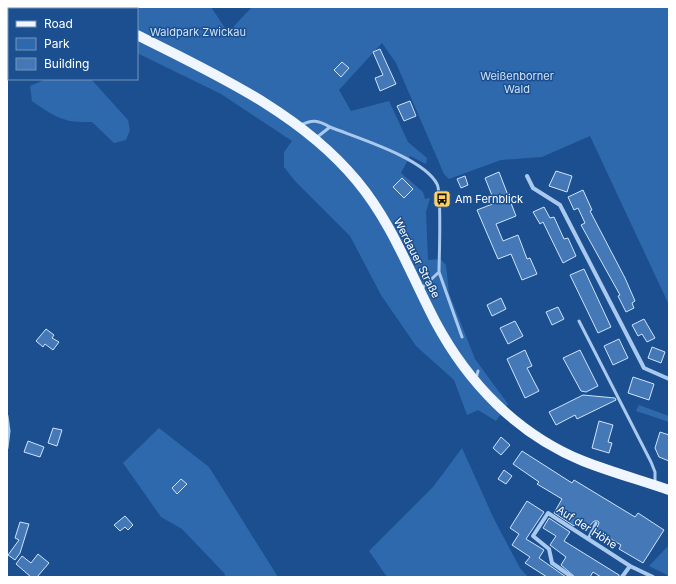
<svg xmlns="http://www.w3.org/2000/svg" width="676" height="584" font-family="Inter,sans-serif">
<style>
.green{fill:#2e69ad}
.building{fill:#4478b7;stroke:#cfe3fa}
.lines{fill:none;stroke-linecap:round;stroke-linejoin:round}
.service{stroke:#a9c9ee;stroke-width:3}
.minor{stroke:#a9c9ee;stroke-width:4}
.primary{stroke:#f0f6ff;stroke-width:10}
.labels{text-anchor:middle;dominant-baseline:central;stroke-width:3;stroke-linejoin:round;paint-order:stroke}
.park-label{font-size:11px;fill:#cfe3fa;stroke:#1b4f8f}
.poi-label{font-size:11px;fill:#fff;stroke:#1b4f8f;text-anchor:start}
.street-label{font-size:11px;fill:#fff;stroke:#1b4f8f}
</style>
<rect width="100%" height="100%" fill="#1b4f8f"/>
<path class="green" d="M50,7H211L229,34L235,25L252,7H669V305L590,136L542,157L501,160L449,179L444,174L396,63L382,43L339,90L351,111L389,101L408,142L427,158L426,164L410,156L401,173L423,192L425,199L430,198L426,212L428,260L440,259L446,265L449,293L475,359L508,404L496,421L478,410L467,415L454,380L416,346L381,295L350,236L295,181L284,167V152L292,141L221,94L137,53V9H52Z
M47,79H91L128,120L130,130L126,140L114,143L92,122C63,123 55,117 32,101L30,86Z
M639,405L669,416V422L636,411Z
M159,428L209,467L278,577H224L225,574L182,529L161,517L123,463Z
M462,448L494,519L520,568L528,577H387L369,551L433,487Z
M669,545V576L649,566Z"/>
<path class="building" d="M380,49L396,84L380,91L375,78L383,75L373,52Z
M342,62L349,68L341,77L334,70Z
M410,101L416,116L404,121L397,106Z
M556,171L572,176L567,192L549,186Z
M499,172L516,216L496,224L503,241L518,235L527,259L530,258L537,274L522,280L511,254L498,259L477,210L495,203L485,178Z
M465,176L468,185L461,188L457,179Z
M402,178L413,189L404,198L393,187Z
M583,190L592,210L590,211L625,278L635,301L632,303L634,308L626,312L618,296L620,295L581,225L585,223L578,208L574,210L568,197Z
M544,207L550,218L554,217L564,239L568,238L576,256L563,263L543,222L540,224L533,212Z
M584,269L611,327L598,333L570,275Z
M501,298L506,309L492,316L487,305Z
M558,307L564,319L552,325L546,312Z
M644,319L655,338L647,342L642,334L638,336L632,325Z
M515,321L523,336L508,344L500,328Z
M46,329L54,335L52,338L59,342L53,350L45,344L43,347L36,341Z
M619,339L628,358L613,365L604,346Z
M652,347L665,352L661,363L648,358Z
M525,350L532,366L527,368L539,391L525,398L507,359Z
M580,350L598,386L586,392L581,391L563,358Z
M633,377L654,384L649,400L628,393Z
M583,395L615,398L616,400L577,419L575,415L556,425L549,412Z
M599,421L613,425L608,442L612,443L609,453L592,448Z
M53,428L62,430L57,446L48,443Z
M660,432L669,435V461L659,457L655,448Z
M501,437L510,445L501,455L493,448Z
M28,441L44,447L40,457L24,452Z
M522,451L572,483L574,480L635,517L638,513L664,530L643,563L619,549L621,545L596,530L599,523L598,521H594L588,528L577,521L574,526L554,513L562,499L537,484L539,482L513,464Z
M504,470L512,476L506,484L498,479Z
M181,479L187,484L177,494L172,488Z
M527,501L544,512L526,539L544,550L539,558L566,577H547L525,563L530,557L512,545L519,534L510,528Z
M125,516L133,525L128,530L125,527L120,531L114,525Z
M549,518L570,532L564,541L619,575V577H601L593,572L590,577H575L561,565L566,557L550,545L556,536L543,528Z
M20,522L29,524L20,553L15,560L8,555L19,540L15,538Z
M38,554L49,563L37,577H31L16,564L22,556L31,563Z"/>
<g class="lines">
<path class="service" d="M299,126C312,119 318,120 330,127
M316,138L330,127C357,138 424,158 437,184C442,193 439,259 439,272L421,289
M439,272L462,337
M579,321L651,462L655,472V483
M476,379L478,371
M7,416L9,431L7,448
M588,539L596,523"/>
<path class="minor" d="M527,176L533,188L560,205L644,368L669,379
M572,577L552,563L549,549L533,536L548,513L630,566L653,577
M622,577L630,566"/>
<path class="primary" d="M82,7L86,9
M137,35C215,74 301,113 357,181C392,223 410,273 435,321C468,383 517,434 583,461C611,472 640,480 669,490"/>
</g>
<defs>
<symbol id="bus-square" viewBox="-11 -11 22 22"><rect x="-9" y="-9" width="18" height="18" rx="4" fill="#ffd166" stroke="#1b4f8f"/><path d="M-5-6H5V4H4V6H2V4H-2V6H-4V4H-5ZM-3.5-4V0h7V-4ZM-3.5 1.2v1.5H-2V1.2ZM2 1.2v1.5H3.5V1.2Z" fill="#111"/></symbol>
</defs>
<g fill-rule="evenodd">
<use href="#bus-square" x="432" y="189" width="20" height="20"/>
</g>
<g class="labels">
<g class="park-label">
<text x="198" y="32">Waldpark Zwickau</text>
<text x="517" y="76">Weißenborner<tspan x="517" dy="13">Wald</tspan></text>
</g>
<g class="poi-label">
<text x="455" y="199">Am Fernblick</text>
</g>
<g class="street-label">
<text transform="translate(417 258) rotate(63)">Werdauer Straße</text>
<text transform="translate(587 527) rotate(33)">Auf der Höhe</text>
</g>
</g>
<rect width="676" height="584" fill="none" stroke="#ffffff" stroke-width="16"/>
<rect x="8" y="8" width="130" height="72" fill="#1b4f8f" stroke="#7695bc"/>
<rect x="16" y="21" width="20" height="6" fill="#f0f6ff" stroke="#7695bc"/>
<text x="44" y="28" font-size="12" fill="#ffffff">Road</text>
<rect x="16" y="38" width="20" height="12" fill="#2e69ad" stroke="#7695bc"/>
<text x="44" y="48" font-size="12" fill="#ffffff">Park</text>
<rect x="16" y="58" width="20" height="12" fill="#4478b7" stroke="#7695bc"/>
<text x="44" y="68" font-size="12" fill="#ffffff">Building</text>
</svg>
